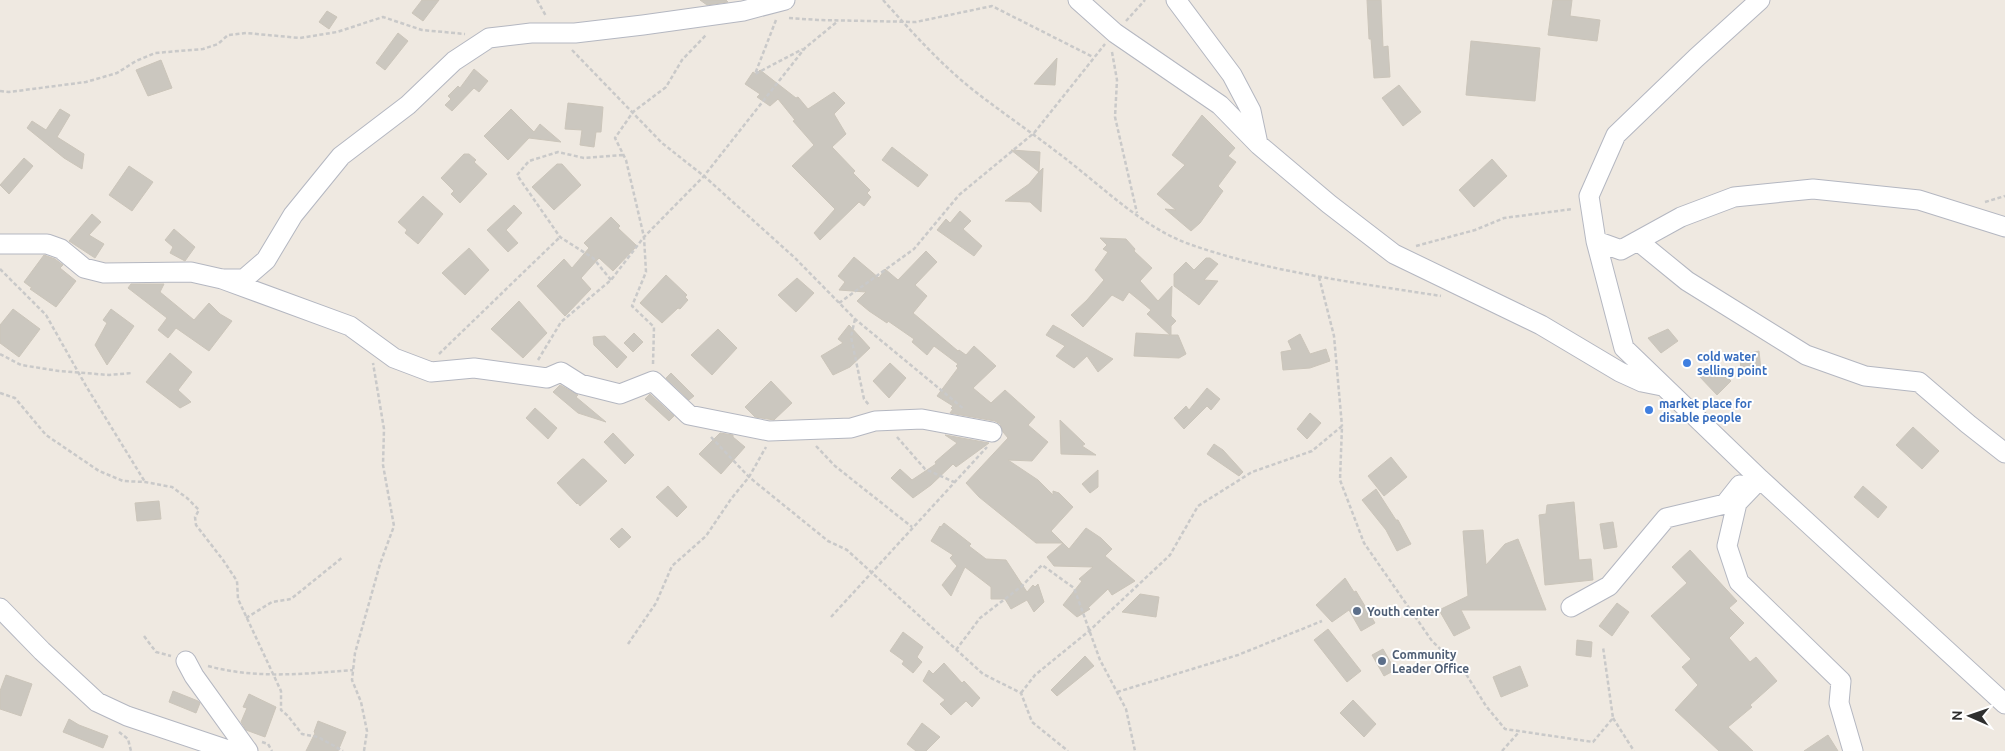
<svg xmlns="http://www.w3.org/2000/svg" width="2005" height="751" font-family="Ubuntu,sans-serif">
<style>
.building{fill:#cbc7bf;stroke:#cbc5ba}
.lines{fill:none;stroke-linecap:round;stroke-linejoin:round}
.minor-casing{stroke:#b4b7c1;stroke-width:21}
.path{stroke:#c9c9c9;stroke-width:2.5;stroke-dasharray:4 2.5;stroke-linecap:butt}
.minor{stroke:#fff;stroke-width:19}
.shop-dot{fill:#3f7fe0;stroke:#fff;stroke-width:2}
.service-dot{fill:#5c6f8a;stroke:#fff;stroke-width:2}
.labels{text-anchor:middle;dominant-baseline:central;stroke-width:4;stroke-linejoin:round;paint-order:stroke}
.shop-label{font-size:12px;font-weight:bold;fill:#366cbe;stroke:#fff;text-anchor:start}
.service-label{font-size:12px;font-weight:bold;fill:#4e5e75;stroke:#fff;text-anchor:start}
</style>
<rect width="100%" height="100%" fill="#efe9e1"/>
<path class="building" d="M422,0H439L423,21L412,13Z
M700,0H726L728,2L707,5Z
M1367,0H1381L1383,47L1388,46L1390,77L1374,78L1371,39H1369Z
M1553,0H1572L1570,16L1600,20L1597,41L1548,35Z
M327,11L337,17L329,29L319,22Z
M398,33L408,41L385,70L376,63Z
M1471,41L1540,48L1535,101L1466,95Z
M1057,58L1055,85L1034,84Z
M161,60L172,88L148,96L136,70Z
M474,69L488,81L479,92L474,88L452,111L445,105L451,99L448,96L458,86L460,88Z
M760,70L796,98L798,97L808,109L834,92L845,103L834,114L846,134L832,147L855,171L853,173L870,190L867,193L871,197L864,206L859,202L820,240L814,233L835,209L792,166L814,145L793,121L795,120L778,99L770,106L757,97L760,94L745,84L753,72L756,74Z
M1399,85L1421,112L1403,126L1382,98Z
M568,103L603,107L601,132H596L594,147L580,145L582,130L565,129Z
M60,109L70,115L57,137L84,154L82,169L64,158L27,128L32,121L46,130Z
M511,109L534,132L540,124L561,142L529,138L508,160L484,136Z
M1202,115L1235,148L1228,156L1236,162L1218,186L1223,191L1200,223L1191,231L1165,209L1176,210L1157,194L1185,165L1172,155Z
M892,147L928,175L918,187L882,160Z
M1011,150L1040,152L1039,172L1043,168L1041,212L1030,202L1005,201L1029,184L1039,172Z
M464,154H469L476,160L474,162L487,174L460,203L451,194L454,191L441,178Z
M24,158L33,166L9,194L0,185Z
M1492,159L1507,176L1474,207L1459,190Z
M557,164H562L581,185L554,210L532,187Z
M129,166L153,182L132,211L109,195Z
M423,196L443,214L418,244L405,233L407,230L398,222Z
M514,205L522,213L506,230L518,243L508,252L487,230Z
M960,211L971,221L963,229L982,246L974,256L937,230L946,219L950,223Z
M92,214L101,222L89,235L104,244L95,258L69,241Z
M611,217L620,226L618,228L637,246L613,271L599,258L581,278L591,289L565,316L537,286L564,259L572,268L589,248L584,243Z
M174,229L195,247L185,261L170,253L173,247L165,240Z
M1100,238L1126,239L1135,249L1134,251L1152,268L1140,281L1158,301L1172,286L1171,316L1176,321L1171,326V335H1178L1186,354L1179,358L1134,356L1136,333L1170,335L1147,314L1151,310L1129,292L1123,301L1112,295L1083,327L1071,315L1087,300L1104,280L1095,270L1108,252L1103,249L1107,245Z
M469,248L489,270L465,295L442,273Z
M926,251L937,262L915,285L927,296L913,313L958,351L959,350L966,355L974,346L996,366L973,388L991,403L1005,390L1035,417L1028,425L1048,442L1032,461L1008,460L1038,480L1053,495V491L1059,493L1073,507L1051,531L1069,549L1086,528L1101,538L1112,549L1105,556L1135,581L1112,595L1108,589L1088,608L1090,609L1077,617L1063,605L1082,581L1079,579L1093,567L1054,566L1047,557L1063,543H1036L979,497L966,483L1008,438L1003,432L1000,424L995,421L950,413L953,409L951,408L953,406L937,396L958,368L956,366L958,364L934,346L927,355L912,342L914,339L888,321L887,323L869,311L857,301L866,292L839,290L845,282L838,276L854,257L879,278L885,269L898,280Z
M44,255L55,259L63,265L60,268L76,281L56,307L30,289L32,288L24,282Z
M1206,258H1210L1218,264L1204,280L1218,281L1199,305L1174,286V274L1186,262L1194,270Z
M666,275L687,295L685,297L688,300L680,309L678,308L662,323L640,303Z
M797,278L814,293L796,312L778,295Z
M131,284H164L160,292L194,320L209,303L220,314L232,321L209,351L176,328L168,338L158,330L167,318L128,288Z
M519,301L547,333L523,358L491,329Z
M13,309L40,329L19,357L0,343V325Z
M111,309L134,326L107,365L95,345L107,323L103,320Z
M849,325L870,348L850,367L833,375L821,356L843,343L838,339Z
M1053,325L1060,329L1113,359L1098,372L1087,356L1074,368L1056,356L1065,346L1046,335Z
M718,329L737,348L712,375L691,355Z
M1668,329L1678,341L1661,353L1648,338Z
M634,333L643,342L633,352L624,343Z
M1300,334L1310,354L1326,349L1330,361L1310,368L1283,370L1281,352L1292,350L1288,341Z
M605,336L627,357L617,368L594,345L593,337Z
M1759,351L1761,370L1741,373L1740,356Z
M170,353L192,372L178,390L191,402L180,408L146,382Z
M890,363L906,378L889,398L873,381Z
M1713,363L1731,381L1717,395L1699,376Z
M671,373L694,396L689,400L666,378Z
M771,381L792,403L774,420L755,417L745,407Z
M560,385L578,395L576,397L606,422L578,413L553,392Z
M1207,388L1220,399L1211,410L1207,406L1184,429L1174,418L1186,406L1189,410Z
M650,394L674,416L669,421L645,399Z
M535,408L557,428L548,439L526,418Z
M1310,413L1321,423L1307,439L1297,429Z
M1060,420L1085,444L1082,446L1096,455L1061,454Z
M1913,427L1939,451L1922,469L1896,445Z
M613,433L634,455L625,464L604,442Z
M720,433L733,435V437L745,447L721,474L699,454Z
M945,435L989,443L956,467L953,464L931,485L913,498L891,478L900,469L912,480L936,464L935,462L957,443Z
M1214,444L1223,450L1243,472L1239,476L1207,454Z
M1391,457L1407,477L1384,496L1368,476Z
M582,459H584L607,481L580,506L578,503L577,504L557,483Z
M1098,470V487L1090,493L1082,484Z
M668,486L687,507L677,517L656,497Z
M1863,486L1887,507L1878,518L1854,497Z
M1376,489L1396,520H1398L1411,544L1397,551L1386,530L1362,500Z
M159,501L161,519L137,521L135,503Z
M1574,502L1579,560L1591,559L1593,580L1545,585L1539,515L1546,514L1547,505Z
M1613,522L1617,547L1604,549L1600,524Z
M944,523L971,544L969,546L986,559L1006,560L1027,592L1033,585L1035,587L1038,584L1044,602L1034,612L1027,600L1011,609L1005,599H991V587L965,567L951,596L942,585L957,566L950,558L953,555L931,541L940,526L941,527Z
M622,528L631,537L619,548L610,539Z
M1483,530L1486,565L1505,544L1518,539L1546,610H1461L1470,628L1454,636L1439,610L1468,596L1463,531Z
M1690,550L1737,601L1729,608L1744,623L1729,638L1750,662L1756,657L1777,681L1750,705L1752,707L1728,727L1753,751H1719L1675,710L1698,685L1682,667L1691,659L1651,616L1687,583L1672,567Z
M1345,578L1354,592L1356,591L1375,623L1361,631L1349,610L1332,622L1316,605Z
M1140,594L1159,597L1156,617L1122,612Z
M1617,603L1629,612L1612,636L1599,626Z
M1328,629L1361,671L1347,682L1314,640Z
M903,632L923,647L917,657L922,662L913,673L902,664L904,661L890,651Z
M1577,640L1592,642L1591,657L1576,655Z
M1383,649L1395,670L1384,676L1372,655Z
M1085,656L1094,666L1057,696L1051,690Z
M944,663L962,683L964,681L980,698L972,707L966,701L951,715L940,704L945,700L923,681L929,670L933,674Z
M1520,666L1528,686L1501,697L1493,677Z
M6,675L32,684L21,716L0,709V691Z
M173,691L198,701L200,703L196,713L169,702Z
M249,694L276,707L265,737L246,730L241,722L247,708L243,707Z
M1353,700L1376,724L1364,737L1340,713Z
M69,719L79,725L108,736L103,748L63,732Z
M318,721L346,732L338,751H306L315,733L314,732Z
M922,723L940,737L926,751H916L907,744Z
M1828,735L1838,751H1804Z"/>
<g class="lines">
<defs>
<path id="minor" d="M1078,0L1115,33L1220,105L1259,145L1329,204L1394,254L1541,325L1620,372L1642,382L1662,386
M1176,0L1232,75L1251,111L1258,144
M1760,0L1696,58L1616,135L1589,196L1596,241L1624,348L1760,479L2005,704
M1596,241L1621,250L1681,217L1734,197L1813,189L1919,200L2005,227
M1638,241L1687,281L1806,355L1865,376L1919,382L1968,424L2005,453
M0,244H47L61,249L84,268L104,273L191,272L222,279L350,326L394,358L431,372L474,368L547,378L561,372L580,384L620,394L653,381L689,415L769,431L851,428L875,421L922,419L992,432
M223,279H244L266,260L293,215L341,156L408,105L454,61L489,38L531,33H575L643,25L743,11L785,0
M1760,479L1737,503L1727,546L1739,582L1841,681L1839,703L1853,751
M1571,607L1609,586L1666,518L1725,504L1740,485
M0,608L42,651L97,702L127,716L231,751
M186,661L194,676L248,751"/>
</defs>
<use href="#minor" class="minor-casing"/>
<path class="path" d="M537,0L546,16
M883,0C913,33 942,66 977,93C1008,117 1041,139 1071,163C1108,192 1145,228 1189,244C1268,272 1358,283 1441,296
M789,18L818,20L916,22L992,6L1093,57
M776,20L755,74L803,49
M1126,21L1145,0
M572,50L662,143L704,176L795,258L855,319L964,409
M1112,52L1117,80L1115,117L1137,213
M0,91L9,92L86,82L117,73L136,61L155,53L203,49L218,44L228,35L246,33L300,38L337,32L383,17L422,30L465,34
M1985,202L2005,196
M1416,246L1475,230L1504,218L1573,209
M0,269L46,315L86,386L145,482
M1319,277L1334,336L1342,426
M611,280L593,258L560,237L517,175L529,161L558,152L584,158L623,155
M839,303L914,249L959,195L1034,133L1105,44
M855,319L851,337L864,399L869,405
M0,354L21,365L59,371L109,375L132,373
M439,354L560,237
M538,360L561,322L611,280L644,237L704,176L805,48L838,21
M653,364L654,327L632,306L646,272L644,237L626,160L615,138L633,112L666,87L682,60L707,34
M0,393L15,398L46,435L99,471L123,481L145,482L172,487L187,498L199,510L195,517L196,525L223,560L237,581L238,599L281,691V710L288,716L302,734L318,737L343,751
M711,437L749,477L828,541L847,550L983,674L1021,693L1032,722L1068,751
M897,437L925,469L954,482
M816,446L835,466L912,527
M831,617L987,447
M246,618L272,602L291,599L343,557
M144,636L156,652L171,656
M628,644L656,603L672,566L706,536L731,499L749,477L766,447
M956,650L980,618L1022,586L1042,565L1074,588L1100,660L1126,709L1135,751
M208,666C255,679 305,674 353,670
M1117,692L1238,655L1322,621
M1021,693L1035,675L1089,631L1170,555L1198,506L1252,472L1312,451L1342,426L1340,480L1364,543L1432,641L1466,674L1486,706L1505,729L1593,742L1613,718L1603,647
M1613,718L1634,751
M119,732L128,739L131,751
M262,742L268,744L272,751
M364,751L367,731L361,702L352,680L355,653L380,564L394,526L383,465L384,429L373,363
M1502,751L1519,732"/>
<use href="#minor" class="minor"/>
</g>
<g class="shop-dot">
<circle cx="1687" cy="363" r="5"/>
<circle cx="1649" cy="410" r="5"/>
</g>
<g class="service-dot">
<circle cx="1357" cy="611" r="5"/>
<circle cx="1382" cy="661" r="5"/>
</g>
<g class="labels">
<g class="shop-label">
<text x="1697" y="356">cold water<tspan x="1697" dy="14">selling point</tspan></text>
<text x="1659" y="403">market place for<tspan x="1659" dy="14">disable people</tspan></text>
</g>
<g class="service-label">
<text x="1367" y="611">Youth center</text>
<text x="1392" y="654">Community<tspan x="1392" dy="14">Leader Office</tspan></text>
</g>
</g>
<g transform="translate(1970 716) rotate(272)" stroke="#ffffff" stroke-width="4" paint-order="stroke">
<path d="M0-4L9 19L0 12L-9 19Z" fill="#2e2e2e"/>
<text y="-8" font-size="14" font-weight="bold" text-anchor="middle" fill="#2e2e2e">N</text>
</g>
</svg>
